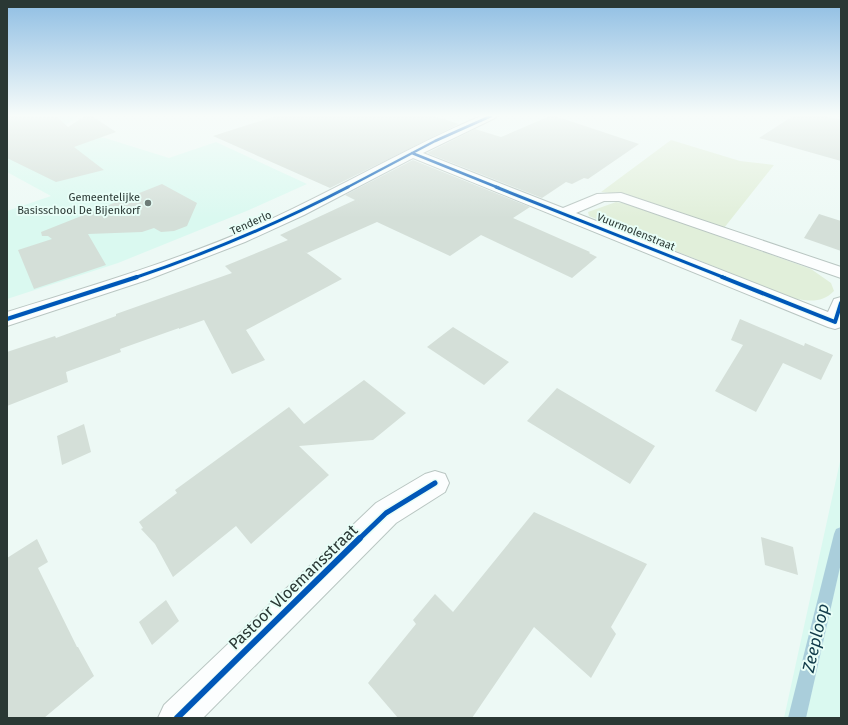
<svg xmlns="http://www.w3.org/2000/svg" width="848" height="725" font-family="'Fira Sans',sans-serif">
<style>
.built{fill:#daf9f0}
.green{fill:#e1efda}
.lines{fill:none;stroke-linecap:round;stroke-linejoin:round}
.stream{fill:#aacedb;fill-rule:evenodd}
.building{fill:#d4dfd8}
.minor-casing{stroke:#b9c6c2;stroke-width:2}
.minor{fill:#fcfefe;fill-rule:evenodd}
.cycleway-far4-casing{stroke:#e8fef7;stroke-width:4}
.cycleway-far3-casing{stroke:#e8fef7;stroke-width:5}
.cycleway-far2-casing{stroke:#e8fef7;stroke-width:6}
.cycleway-far1-casing{stroke:#e8fef7;stroke-width:8}
.cycleway-casing{stroke:#e8fef7;stroke-width:8}
.cycleway-far4{stroke:#0057b8;stroke-width:2.5}
.cycleway-far3{stroke:#0057b8;stroke-width:3}
.cycleway-far2{stroke:#0057b8;stroke-width:4}
.cycleway-far1{stroke:#0057b8;stroke-width:5}
.cycleway{stroke:#0057b8;stroke-width:6}
.poi-dot{fill:#6e7c78;stroke:#e8fef7;stroke-width:1.5}
.labels{text-anchor:middle;dominant-baseline:central;stroke-width:4;stroke-linejoin:round;paint-order:stroke}
.far-poi-label{font-size:11px;fill:#2a3834;stroke:#e8fef7;text-anchor:end}
.far-street-label{font-size:11px;fill:#2a3834;stroke:#e8fef7}
.near-street-label{font-size:16px;fill:#2a3834;stroke:#e8fef7}
.near-water-label{font-size:17px;font-style:italic;fill:#103a49;stroke:#e8fef7}
</style>
<rect width="100%" height="100%" fill="#edf9f5"/>
<path class="built" d="M7,116H79L57,131L105,138L169,158L216,142L307,184L249,210L118,263L7,299V211L51,196L7,172Z
M841,457V718H784Z"/>
<path class="green" d="M671,140L740,161L774,165L724,228L628,195L601,192Z
M616,202L629,204L811,269L831,283L834,291C822,303 811,301 795,299L589,216L588,212Z"/>
<g class="lines">
<path class="stream" d="M841,527V563L806,718H788L834,534L836,529Z"/>
</g>
<path class="building" d="M7,116L57,117L68,127L85,116H92L116,132L74,147L104,170L56,182L7,158Z
M276,116H434L459,124L330,188L213,136Z
M550,116H555L639,144L588,179L584,178L572,184L566,182L542,198L427,153L475,129L501,137Z
M793,116H824L841,120V161L759,138Z
M413,160L530,207L513,218L590,252L589,253L597,257L572,278L481,235L450,256L377,222L307,253L304,251L342,279L246,330L265,360L232,374L204,320L179,329V328L120,349L121,352L66,372L68,382L7,406V352L55,336L56,338L116,316V314L232,273L225,266L288,240L280,235L355,200L345,195Z
M162,184L197,203L187,226L174,231L161,232L154,228L142,232L88,234L106,265L34,289L18,250L52,239L48,236H42L41,232Z
M819,214L841,221V251L804,238Z
M740,319L804,346L805,343L833,355L821,380L783,363L756,412L715,391L743,345L731,340Z
M453,327L509,362L484,385L427,347Z
M364,380L406,413L373,440L299,446L329,475L251,544L236,526L173,577L155,544L141,529L143,528L139,522L177,493L175,490L289,407L304,424Z
M557,388L655,446L630,484L527,421Z
M84,424L91,452L62,465L57,436Z
M534,512L647,564L611,627L616,634L591,678L534,627L472,718H398L368,683L416,624L413,620L435,594L453,612Z
M761,537L793,547L798,575L765,565Z
M37,539L48,562L38,568L77,647H78L94,676L44,718H7V558Z
M166,600L179,621L152,645L139,622Z"/>
<g class="lines">
<defs>
<path id="minor" d="M481,116H497L495,118L423,153L563,208L597,194L621,193L841,267V278L619,201H604L576,213L828,312L834,299L841,297V327L835,329L828,327L413,158L304,215L245,242L147,280L7,326V312C94,285 183,259 267,221C339,188 408,147 481,116Z
M435,471L445,474L449,483L445,492L396,523L203,718H158L164,705L376,503L425,474Z"/>
</defs>
<use href="#minor" class="minor-casing"/>
<use href="#minor" class="minor"/>
<defs>
<path id="cycleway-far4" d="M412,153L499,188
M346,188L435,141L491,116"/>
<path id="cycleway-far3" d="M496,187L725,278
M134,278C208,253 279,223 348,187"/>
<path id="cycleway-far2" d="M722,277L835,322L841,303
M7,319L137,277"/>
<path id="cycleway-far1" d="M359,539L386,513L435,483"/>
<path id="cycleway" d="M177,718L360,538"/>
</defs>
<use href="#cycleway-far4" class="cycleway-far4-casing"/>
<use href="#cycleway-far3" class="cycleway-far3-casing"/>
<use href="#cycleway-far2" class="cycleway-far2-casing"/>
<use href="#cycleway-far1" class="cycleway-far1-casing"/>
<use href="#cycleway" class="cycleway-casing"/>
<use href="#cycleway-far4" class="cycleway-far4"/>
<use href="#cycleway-far3" class="cycleway-far3"/>
<use href="#cycleway-far2" class="cycleway-far2"/>
<use href="#cycleway-far1" class="cycleway-far1"/>
<use href="#cycleway" class="cycleway"/>
</g>
<linearGradient id="sky" x2="0" y2="1"><stop stop-color="#8fbee3"/><stop offset="0.53" stop-color="#f7fcfa"/><stop offset="1" stop-color="#f7fcfa" stop-opacity="0"/></linearGradient>
<rect width="848" height="218" fill="url(#sky)"/>
<circle class="poi-dot" cx="148" cy="203" r="4"/>
<g class="labels">
<g class="far-poi-label">
<text x="140" y="197">Gemeentelijke<tspan x="140" dy="13">Basisschool De Bijenkorf</tspan></text>
</g>
<g class="far-street-label">
<text transform="translate(251 223) rotate(-24)">Tenderlo</text>
<text transform="translate(636 232) rotate(22)">Vuurmolenstraat</text>
</g>
<g class="near-street-label">
<text transform="translate(293 587) rotate(-44)">Pastoor Vloemansstraat</text>
</g>
<g class="near-water-label">
<text transform="translate(816 638) rotate(-77)">Zeeploop</text>
</g>
</g>
<rect width="848" height="725" fill="none" stroke="#2a3834" stroke-width="16"/>
</svg>
